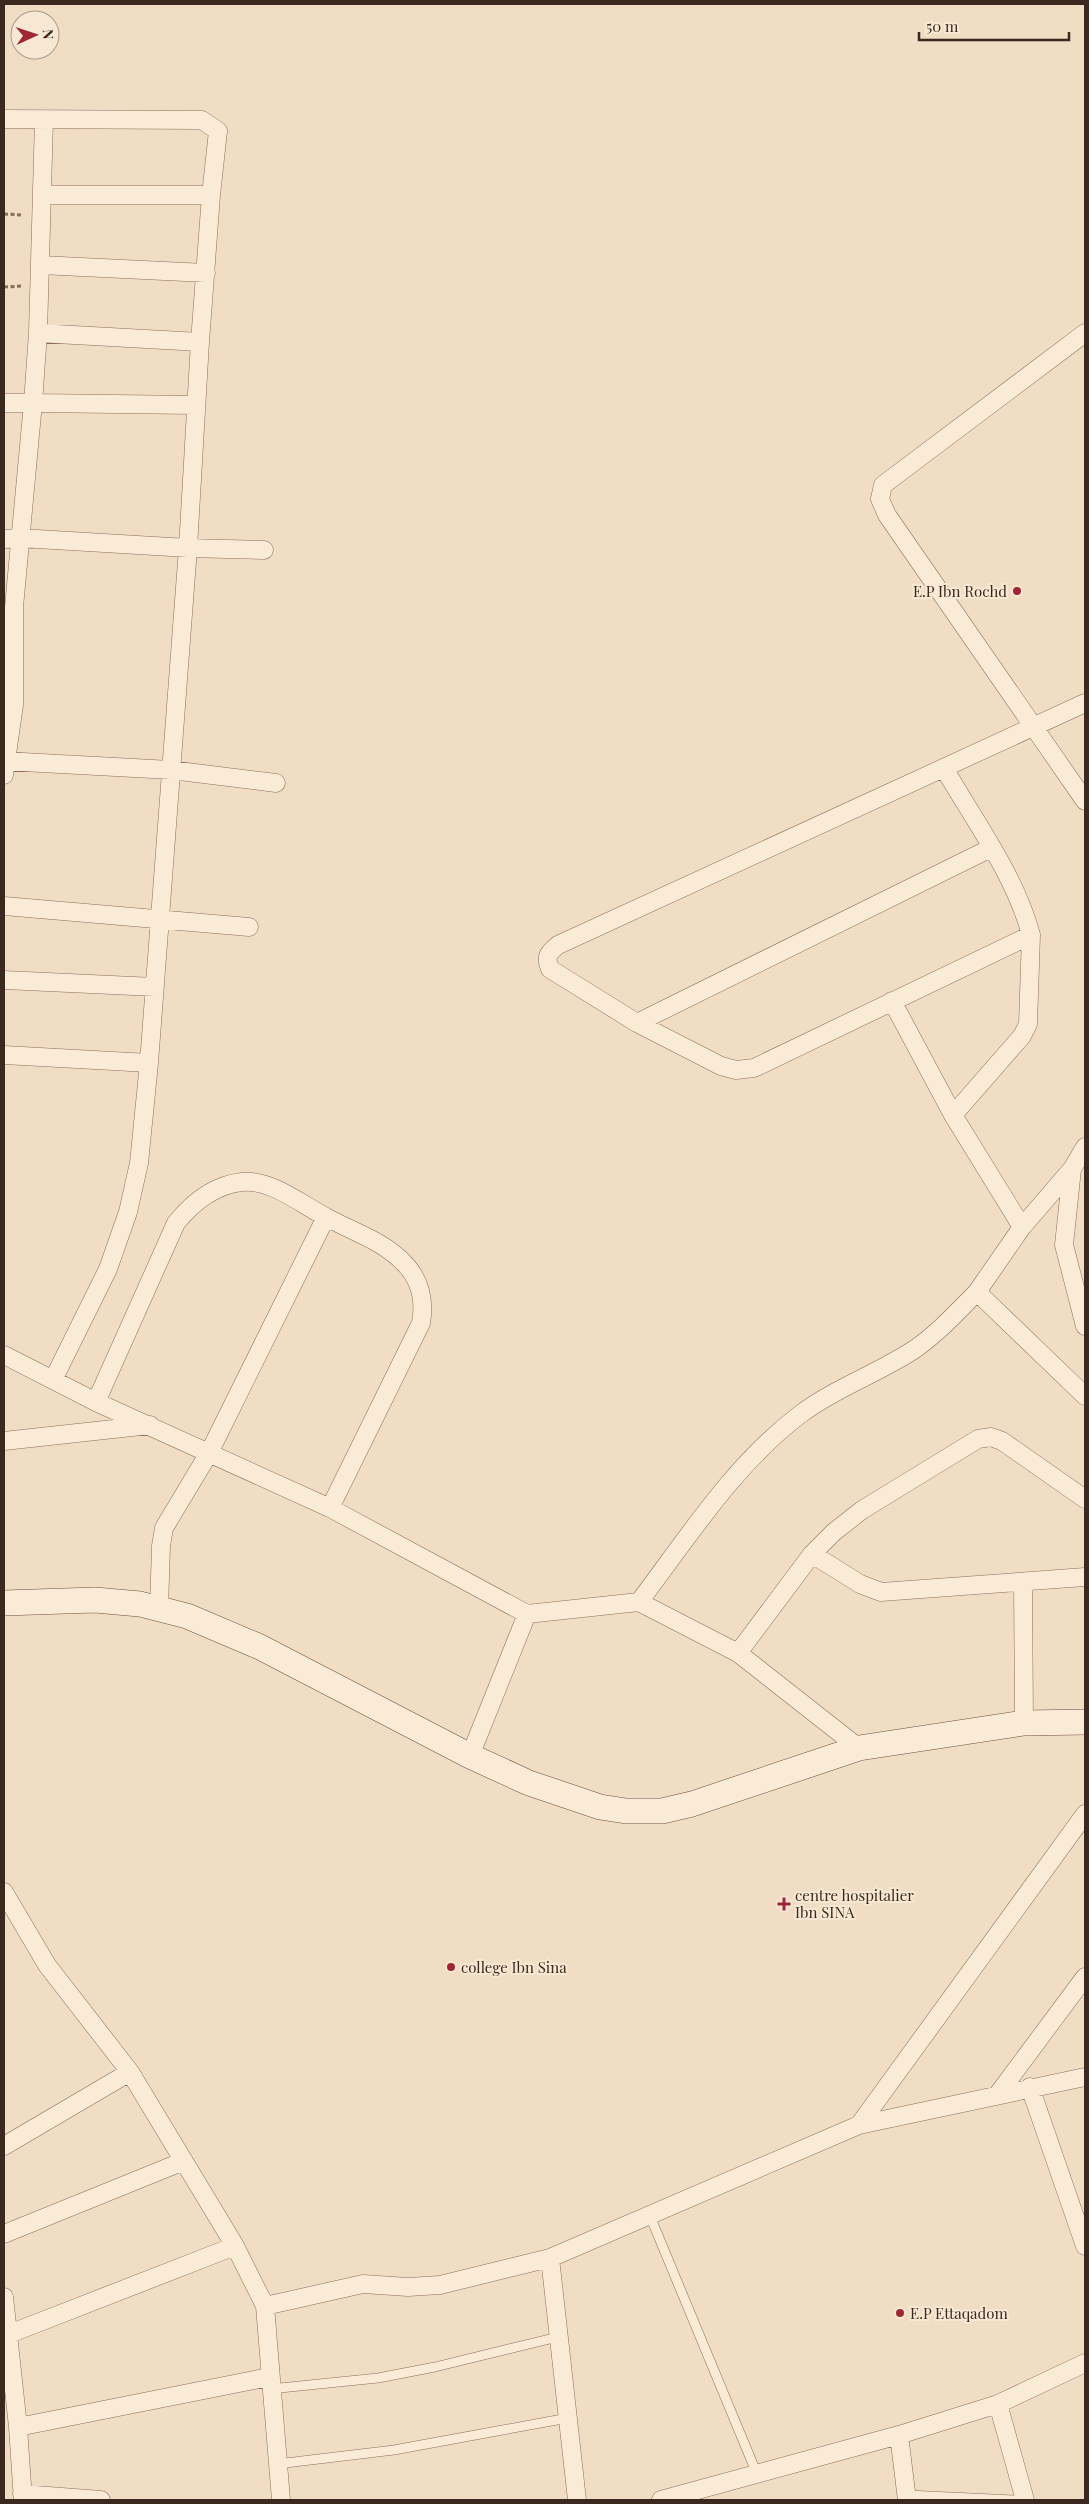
<svg xmlns="http://www.w3.org/2000/svg" width="1089" height="2504" font-family="'Playfair Display',serif">
<style>
.lines{fill:none;stroke-linecap:round;stroke-linejoin:round}
.lane-casing{stroke:#8c6d59;stroke-width:10}
.street-casing{stroke:#8c6d59;stroke-width:19}
.secondary-casing{stroke:#6e4f3c;stroke-width:26}
.path{stroke:#8c6d59;stroke-width:3;stroke-dasharray:4 2.5;stroke-linecap:butt}
.lane{stroke:#faebd7;stroke-width:9}
.street{stroke:#faebd7;stroke-width:18}
.secondary{stroke:#faebd7;stroke-width:25}
.poi-dot{fill:#9e2636;stroke:#f7e8d3;stroke-width:2}
.labels{text-anchor:middle;dominant-baseline:central;stroke-width:4;stroke-linejoin:round;paint-order:stroke}
.poi-label{font-size:15px;fill:#3b281e;stroke:#f7e8d3;text-anchor:start}
</style>
<rect width="100%" height="100%" fill="#f0ddc3"/>
<g class="lines">
<defs>
<path id="lane" d="M650,2216L757,2474
M270,2389L378,2378L435,2367L558,2337
M277,2464L394,2450L568,2418
M907,2495L1014,2500"/>
<path id="street" d="M4,119L202,120L218,131L211,195L200,342L38,333L33,403H4
M42,195H211
M40,265L206,273
M38,333L44,120
M1085,333L883,485L880,499L887,515L1085,801
M4,539L20,538L188,548L264,550
M4,761L171,770L276,783
M944,768C974,820 1016,877 1031,935L754,1068L736,1070L721,1066L637,1023L550,969C545,957 548,953 558,945L1085,703
M4,775L14,705V607L33,403L195,405
M4,906L249,927
M4,980L155,987
M892,1001L953,1115L1022,1227
M637,1023L991,848
M4,1055L149,1063
M953,1115L1022,1036L1028,1024L1031,935
M1085,1147L1072,1169L1064,1245L1085,1326
M1072,1169L1022,1227L977,1292L1085,1396
M4,1355L96,1402L330,1508L527,1614L639,1602L738,1653
M53,1380L108,1269L128,1212L139,1163L149,1063L188,548L200,342
M96,1402L176,1223C193,1202 214,1185 242,1182C271,1179 301,1204 326,1217C353,1232 382,1240 404,1263C420,1279 425,1301 421,1323L330,1508
M4,1441L150,1425
M812,1554L860,1584L881,1592L1085,1577
M1023,1582L1024,1723
M639,1602C689,1536 735,1463 802,1413C837,1387 879,1373 915,1349C938,1333 957,1312 977,1292
M159,1609L161,1546L164,1528L209,1453L326,1217
M859,1748L738,1653L812,1554L834,1532L862,1510L978,1439L991,1437L1002,1441L1085,1499
M470,1756L527,1614
M4,1892L47,1965L130,2072L235,2246L265,2306L281,2500
M1030,2087L1085,2246
M998,2094L1085,1977
M859,2125L1085,1814
M4,2146L130,2072
M4,2234L184,2161
M550,2258L577,2500
M4,2297L18,2427L23,2500
M265,2306L363,2284L408,2287L440,2285L550,2258L859,2125L1085,2077
M4,2336L235,2246
M998,2404L1025,2500
M18,2427L269,2377
M899,2435L907,2500
M22,2494L101,2500
M661,2500L899,2435L998,2404L1085,2363"/>
<path id="secondary" d="M4,1603L95,1600L140,1604L187,1616L260,1647L470,1756L529,1783L600,1807L626,1811H662L692,1804L859,1748L1024,1723L1085,1722"/>
</defs>
<use href="#lane" class="lane-casing"/>
<use href="#street" class="street-casing"/>
<use href="#secondary" class="secondary-casing"/>
<path class="path" d="M4,214L23,215
M4,287L22,286"/>
<use href="#lane" class="lane"/>
<use href="#street" class="street"/>
<use href="#secondary" class="secondary"/>
</g>
<g class="poi-dot">
<circle cx="1017" cy="591" r="5"/>
<path d="M781.5 1896.5h5v5h5v5h-5v5h-5v-5h-5v-5h5z"/>
<circle cx="451" cy="1967" r="5"/>
<circle cx="900" cy="2313" r="5"/>
</g>
<g class="labels">
<g class="poi-label">
<text x="1007" y="591" text-anchor="end">E.P Ibn Rochd</text>
<text x="795" y="1895">centre hospitalier<tspan x="795" dy="17">Ibn SINA</tspan></text>
<text x="461" y="1967">college Ibn Sina</text>
<text x="910" y="2313">E.P Ettaqadom</text>
</g>
</g>
<rect width="1089" height="2504" fill="none" stroke="#3b281e" stroke-width="10"/>
<g transform="translate(35 35) rotate(87)"><circle r="24" fill="#f7e8d3" stroke="#ac9b8b"/>
<path d="M0-4L9 19L0 12L-9 19Z" fill="#9e2636"/>
<text y="-8" font-size="14" font-weight="bold" text-anchor="middle" fill="#3b281e">N</text>
</g>
<path d="M919 32v8h150v-8" fill="none" stroke="#3b281e" stroke-width="2.5"/>
<text x="926" y="32" font-size="15" fill="#3b281e" stroke="#f7e8d3" stroke-width="4" paint-order="stroke">50 m</text>
</svg>
